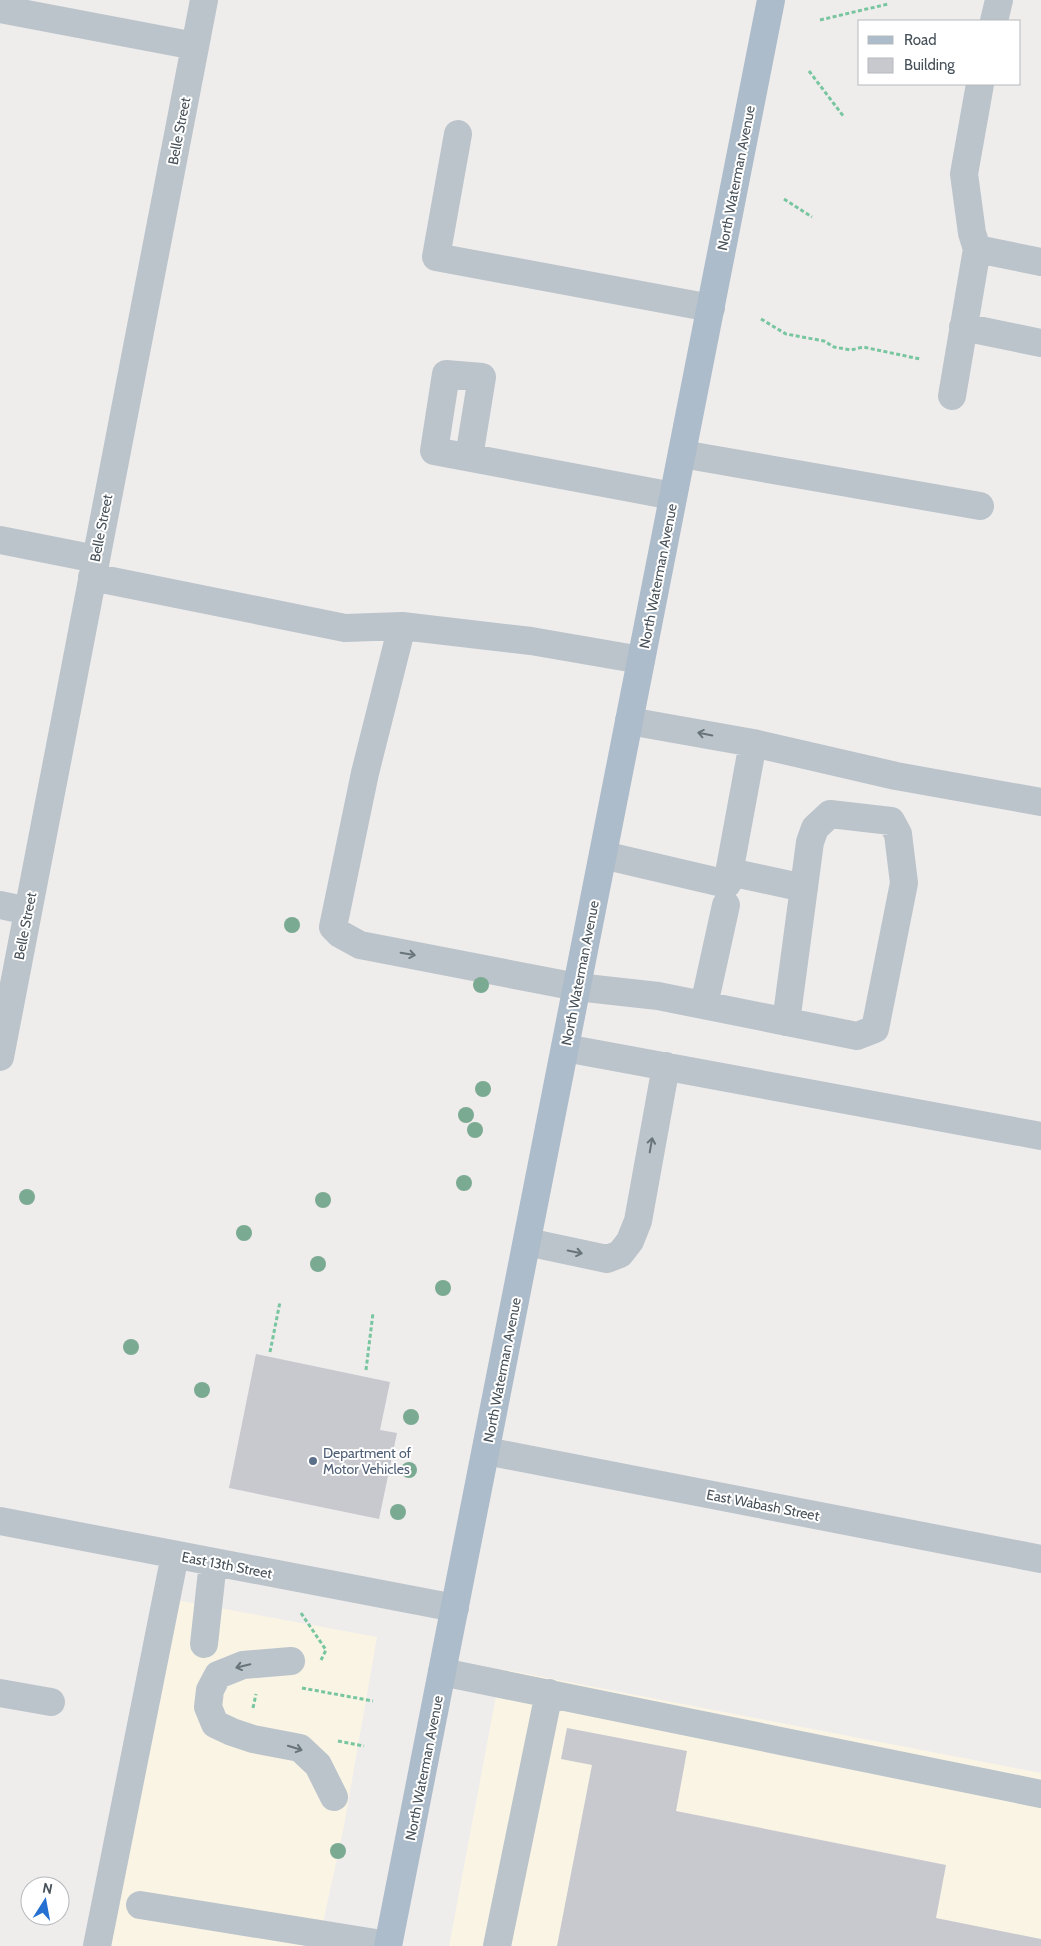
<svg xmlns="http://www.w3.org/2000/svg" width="1041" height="1946" font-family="Cabin,sans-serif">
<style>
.commercial{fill:#faf4e5}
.building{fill:#c7c9cf}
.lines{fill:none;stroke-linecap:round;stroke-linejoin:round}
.path{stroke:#77c69f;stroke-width:3;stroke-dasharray:4 2.5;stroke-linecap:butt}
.minor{stroke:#bbc4cb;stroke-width:28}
.major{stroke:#adbcca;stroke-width:28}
.tree{fill:#7baa92}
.oneway{stroke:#69737a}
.service-dot{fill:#5c6f8a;stroke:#fff;stroke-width:2}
.labels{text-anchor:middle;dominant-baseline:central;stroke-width:4;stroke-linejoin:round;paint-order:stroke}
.street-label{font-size:14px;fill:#465058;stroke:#fff}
.service-label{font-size:14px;fill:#4e5e75;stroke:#fff;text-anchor:start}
</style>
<rect width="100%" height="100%" fill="#efecec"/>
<path class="commercial" d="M160,1597L377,1637L344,1826L318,1946H91Z
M501,1669L1041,1773V1946H449Z"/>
<path class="building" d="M256,1354L390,1382L380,1430L397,1433L379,1519L229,1488Z
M567,1728L687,1751L676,1811L946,1865L936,1918L1041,1939V1946H557L592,1765L561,1759Z"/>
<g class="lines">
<path class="path" d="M820,20L888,4
M809,71L844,117
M784,199L812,217
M761,319L786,334L824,341L834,347L851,350L863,347L920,359
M270,1352L280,1302
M366,1370L373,1313
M301,1613L326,1650L321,1660
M302,1688L373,1701
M253,1708L256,1694
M338,1741L364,1746"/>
<path class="minor" d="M0,9L195,46
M994,21L999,0
M458,134L436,257L711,308
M977,249L1041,262
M963,327L1041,343
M952,396L977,249L972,233L964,174L980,84
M682,454L980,506
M469,457L482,377L446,374L434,451L673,496
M0,540L96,559
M92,577L345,628L402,626L531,641L641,660
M402,626L365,773L333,927L340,934L360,945L577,987L658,996L857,1036L875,1029L904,883L898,834L891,821L830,814L815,828L810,842L786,1022
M629,721L753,743L896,776L1041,802
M603,855L727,884L753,743
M730,872L804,888
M0,905L28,911
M704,1005L726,905
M565,1048L1041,1136
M0,1057L204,0
M527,1242L607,1259L620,1254L630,1241L638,1221L666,1066
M486,1451L1041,1559
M0,1521L455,1608
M204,1644L213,1562
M291,1661L243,1665L218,1675L210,1690L208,1707L215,1724L232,1732L253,1739L300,1748L318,1765L334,1797
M442,1672L1041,1794
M0,1693L51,1702
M140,1905L388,1945
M97,1946L175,1555
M497,1946L549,1693"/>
<path class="major" d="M388,1946L771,0"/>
</g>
<g class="tree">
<circle cx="292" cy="925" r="8"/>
<circle cx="481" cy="985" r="8"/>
<circle cx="483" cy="1089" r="8"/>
<circle cx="466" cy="1115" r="8"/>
<circle cx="475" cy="1130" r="8"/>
<circle cx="464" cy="1183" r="8"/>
<circle cx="27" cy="1197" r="8"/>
<circle cx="323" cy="1200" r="8"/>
<circle cx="244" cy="1233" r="8"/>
<circle cx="318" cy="1264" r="8"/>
<circle cx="443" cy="1288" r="8"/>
<circle cx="131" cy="1347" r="8"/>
<circle cx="202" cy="1390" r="8"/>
<circle cx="411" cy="1417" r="8"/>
<circle cx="409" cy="1470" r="8"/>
<circle cx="398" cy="1512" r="8"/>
<circle cx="338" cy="1851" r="8"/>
</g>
<defs><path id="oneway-shaft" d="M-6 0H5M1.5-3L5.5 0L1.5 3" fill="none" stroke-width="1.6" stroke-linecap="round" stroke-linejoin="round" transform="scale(1.25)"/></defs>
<g class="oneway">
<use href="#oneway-shaft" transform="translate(705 734) rotate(-169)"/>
<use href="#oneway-shaft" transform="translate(408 954) rotate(10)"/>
<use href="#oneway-shaft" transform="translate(651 1145) rotate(-80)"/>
<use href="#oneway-shaft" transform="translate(575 1252) rotate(12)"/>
<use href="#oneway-shaft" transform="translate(243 1666) rotate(167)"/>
<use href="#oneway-shaft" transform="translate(295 1748) rotate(17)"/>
</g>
<circle class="service-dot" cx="313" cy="1461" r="5"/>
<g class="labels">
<g class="street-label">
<text transform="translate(179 131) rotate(-79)">Belle Street</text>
<text transform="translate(736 178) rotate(-79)">North Waterman Avenue</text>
<text transform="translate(101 528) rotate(-79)">Belle Street</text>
<text transform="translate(658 576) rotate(-79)">North Waterman Avenue</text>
<text transform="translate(25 926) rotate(-79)">Belle Street</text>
<text transform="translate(580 973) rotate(-79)">North Waterman Avenue</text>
<text transform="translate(502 1370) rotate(-79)">North Waterman Avenue</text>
<text transform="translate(763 1505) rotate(11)">East Wabash Street</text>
<text transform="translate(227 1565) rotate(11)">East 13th Street</text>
<text transform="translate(424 1768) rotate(-79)">North Waterman Avenue</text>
</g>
<g class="service-label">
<text x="323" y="1453">Department of<tspan x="323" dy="16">Motor Vehicles</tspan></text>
</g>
</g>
<rect x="858" y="20" width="162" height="65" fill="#ffffff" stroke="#b5b9bc"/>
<rect x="868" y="36" width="25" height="8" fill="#adbcca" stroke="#b5b9bc"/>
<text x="904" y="45" font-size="15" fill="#465058">Road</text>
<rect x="868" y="58" width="25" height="15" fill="#c7c9cf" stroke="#b5b9bc"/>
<text x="904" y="70" font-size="15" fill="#465058">Building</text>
<g transform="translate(45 1901) rotate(11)"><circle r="24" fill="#ffffff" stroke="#b5b9bc"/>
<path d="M0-4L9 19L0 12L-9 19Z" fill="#2570d1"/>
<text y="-8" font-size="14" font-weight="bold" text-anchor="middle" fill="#465058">N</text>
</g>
</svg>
